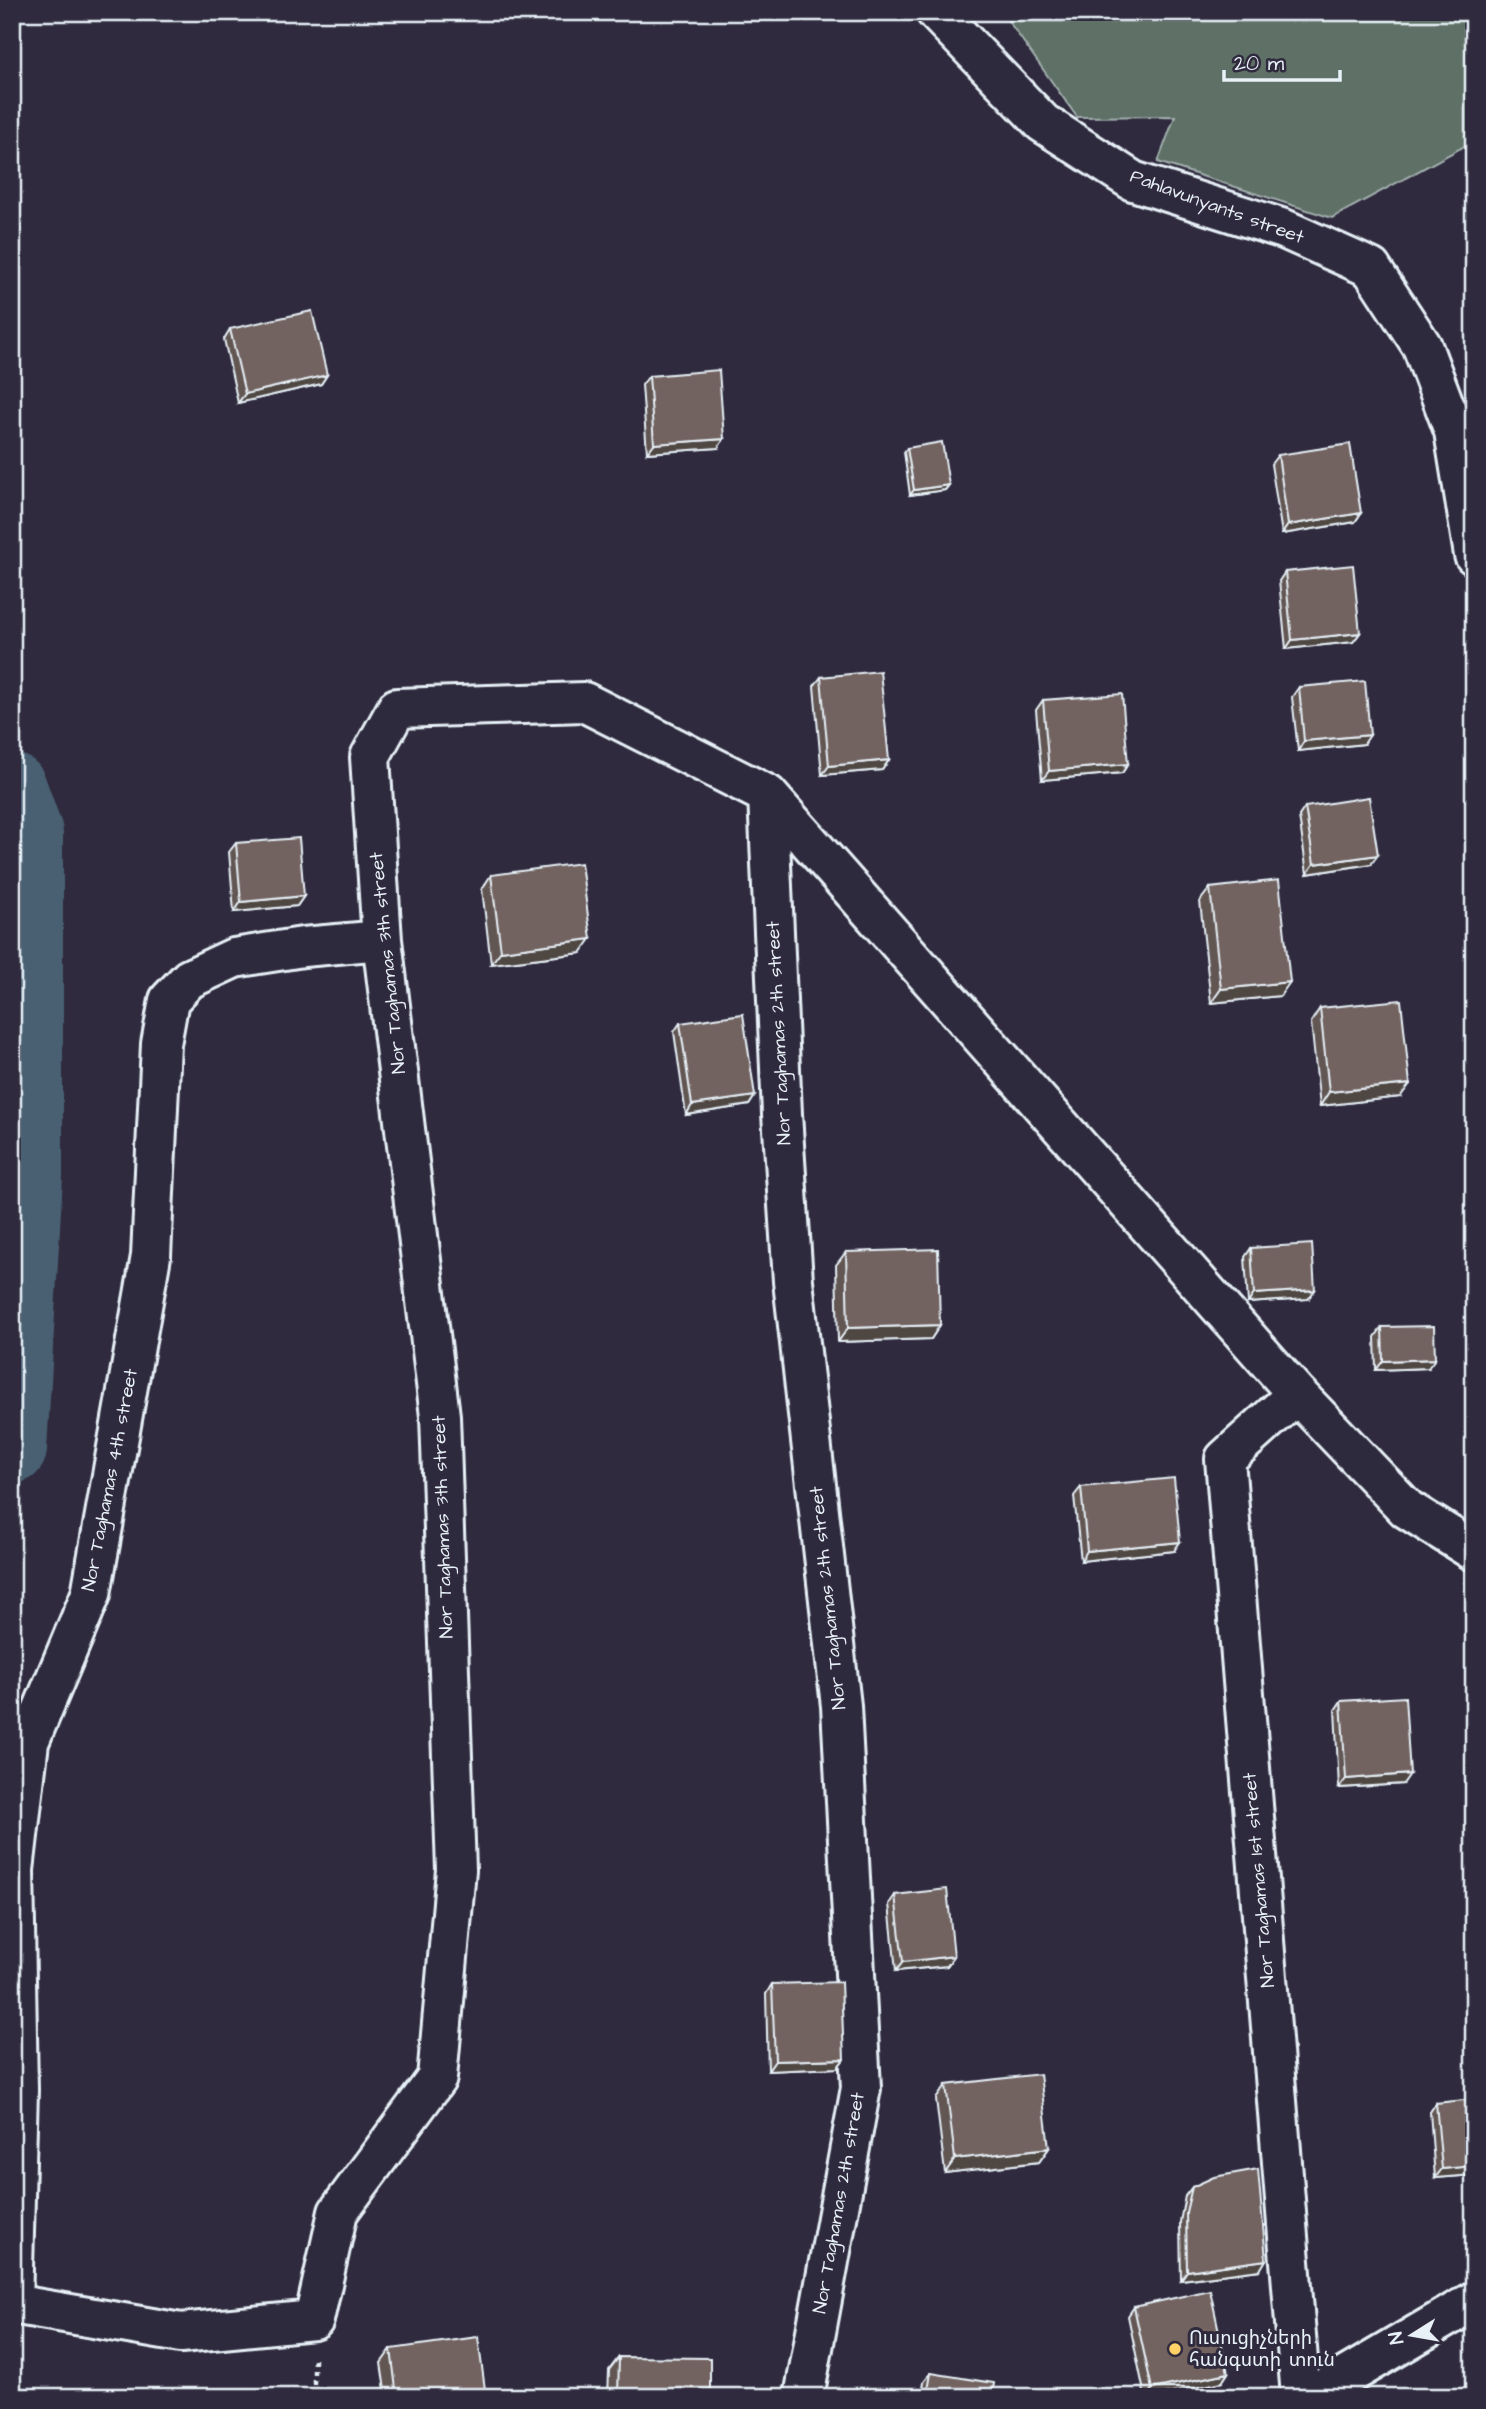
<svg xmlns="http://www.w3.org/2000/svg" width="1486" height="2409" font-family="'Architects Daughter','Noto Sans Armenian',sans-serif">
<style>
.green{fill:#5e6f66;stroke:#a3b0af;stroke-width:2}
.lines{fill:none;stroke-linecap:round;stroke-linejoin:round}
.river{stroke:#496073;stroke-width:70}
.minor-casing{stroke:#e8f1f8;stroke-width:44}
.path{stroke:#e8f1f8;stroke-width:4.5;stroke-dasharray:5 5;stroke-linecap:butt}
.minor{stroke:#2f2a3d;stroke-width:38}
.wall{fill:#625653;stroke:#e8f1f8;stroke-width:2}
.shaded-wall{fill:#504643;stroke:#e8f1f8;stroke-width:2}
.building{fill:#726460;stroke:#e8f1f8;stroke-width:2}
.poi-dot{fill:#ffd166;stroke:#2f2a3d;stroke-width:2.5}
.labels{text-anchor:middle;dominant-baseline:central;stroke-width:6;stroke-linejoin:round;paint-order:stroke}
.street-label{font-size:19px;fill:#e8f1f8;stroke:#2f2a3d}
.poi-label{font-size:19px;fill:#e8f1f8;stroke:#2f2a3d;text-anchor:start}
</style>
<rect width="100%" height="100%" fill="#2f2a3d"/>
<filter id="ink" filterUnits="userSpaceOnUse"><feTurbulence type="fractalNoise" baseFrequency=".0143" numOctaves="2"/><feDisplacementMap in="SourceGraphic" scale="14" xChannelSelector="R" yChannelSelector="G"/><feConvolveMatrix kernelMatrix="1 2 1 2 8 2 1 2 1" color-interpolation-filters="sRGB"/></filter>
<g filter="url(#ink)">
<path class="green" d="M1002,12H1474V141L1332,218L1158,162L1175,116L1077,117Z"/>
<g class="lines">
<path class="river" d="M12,788L28,833V1176L12,1449"/>
<defs>
<path id="minor" d="M936,12L1043,123L1133,181L1284,229L1371,268L1422,346L1454,431L1474,555
M768,795L782,1114L793,1281L841,1706L861,2088L804,2397
M1297,1394L1225,1459L1301,2397
M12,2304L181,2333L314,2320L338,2212L437,2078L456,1870L440,1416L382,940L370,757L397,708L584,702L768,795L1297,1394L1407,1509L1474,1551
M12,2304L18,2090L14,1870L29,1742L91,1594L151,1256L161,1044L169,1000L189,979L234,958L303,947L382,940
M1311,2397L1474,2301"/>
</defs>
<use href="#minor" class="minor-casing"/>
<path class="path" d="M314,2359V2397"/>
<use href="#minor" class="minor"/>
</g>
<path class="wall" d="M230,329L327,375L321,384L238,403L224,339Z
M649,376L718,448L647,453L642,385Z
M907,448L949,485L945,490L910,495L904,452Z
M1278,455L1361,513L1355,522L1282,534L1271,464Z
M1285,572L1360,633L1353,642L1286,649L1279,581Z
M821,677L889,760L882,770L822,775L814,686Z
M1299,687L1364,744L1298,751L1292,697Z
M1043,700L1128,764L1122,773L1042,780L1036,710Z
M1305,807L1371,864L1307,874L1299,816Z
M236,843L304,896L297,906L234,912L229,852Z
M491,875L581,953L491,964L482,889Z
M1210,888L1280,996L1211,1003L1200,901Z
M1320,1008L1400,1097L1320,1106L1311,1022Z
M680,1023L755,1096L749,1105L686,1115L674,1032Z
M1251,1248L1308,1299L1248,1303L1245,1257Z
M846,1252L940,1325L931,1339L838,1342L836,1265Z
M1382,1327L1428,1368L1376,1370L1375,1337Z
M1081,1487L1174,1551L1081,1561L1074,1496Z
M1341,1701L1403,1784L1339,1788L1335,1710Z
M895,1895L954,1956L947,1966L896,1971L889,1904Z
M772,1984L844,2059L837,2068L768,2071L766,1994Z
M946,2085L1049,2148L1039,2162L945,2173L936,2099Z
M1436,2103L1474,2175L1435,2178L1430,2112Z
M1192,2187L1260,2270L1181,2280L1180,2222L1185,2196Z
M1134,2307L1228,2373L1222,2382L1155,2397H1145L1128,2316Z
M391,2349L486,2397H386L381,2363Z
M619,2357L710,2397H608L609,2370Z
M931,2373L992,2397H922L924,2382Z"/>
<path class="shaded-wall" d="M327,375L321,384L238,403L245,394Z
M724,439L718,448L647,453L654,444Z
M949,485L945,490L910,495L914,490Z
M1361,513L1355,522L1282,534L1288,525Z
M1360,633L1353,642L1286,649L1292,640Z
M1370,735L1364,744L1298,751L1304,741Z
M889,760L882,770L822,775L829,766Z
M1128,764L1122,773L1042,780L1049,771Z
M1378,855L1371,864L1307,874L1314,864Z
M304,896L297,906L234,912L241,902Z
M591,939L581,953L491,964L501,951Z
M1290,982L1280,996L1211,1003L1221,989Z
M1410,1084L1400,1097L1320,1106L1329,1092Z
M755,1096L749,1105L686,1115L692,1105Z
M1315,1290L1308,1299L1248,1303L1254,1294Z
M940,1325L931,1339L838,1342L848,1328Z
M1435,1359L1428,1368L1376,1370L1383,1361Z
M1180,1542L1174,1551L1081,1561L1087,1551Z
M1410,1774L1403,1784L1339,1788L1346,1779Z
M954,1956L947,1966L896,1971L903,1962Z
M844,2059L837,2068L768,2071L775,2061Z
M1049,2148L1039,2162L945,2173L955,2159Z
M1474,2166V2175L1435,2178L1442,2169Z
M1266,2260L1260,2270L1181,2280L1187,2271Z
M1228,2373L1222,2382L1155,2397H1147L1152,2389Z"/>
<path class="building" d="M312,311L327,375L245,394L230,329Z
M719,370L724,439L654,444L649,376Z
M942,442L949,485L914,490L907,448Z
M1350,444L1361,513L1288,525L1278,455Z
M1353,565L1360,633L1292,640L1285,572Z
M880,671L889,760L829,766L821,677Z
M1365,681L1370,735L1304,741L1299,687Z
M1122,694L1128,764L1049,771L1043,700Z
M1369,797L1378,855L1314,864L1305,807Z
M299,838L304,896L241,902L236,843Z
M581,863L591,939L501,951L491,875Z
M1279,880L1290,982L1221,989L1210,888Z
M1401,1000L1410,1084L1329,1092L1320,1008Z
M743,1014L755,1096L692,1105L680,1023Z
M1312,1244L1315,1290L1254,1294L1251,1248Z
M938,1249L940,1325L848,1328L846,1252Z
M1434,1326L1435,1359L1383,1361L1382,1327Z
M1174,1478L1180,1542L1087,1551L1081,1487Z
M1405,1697L1410,1774L1346,1779L1341,1701Z
M947,1889L954,1956L903,1962L895,1895Z
M841,1982L844,2059L775,2061L772,1984Z
M1040,2074L1049,2148L955,2159L946,2085Z
M1474,2099V2166L1442,2169L1436,2103Z
M1258,2169L1266,2260L1187,2271L1186,2212L1192,2187L1214,2177Z
M1210,2290L1228,2373L1152,2389L1134,2307Z
M478,2337L486,2397H397L391,2349Z
M619,2357L710,2358V2397H618Z
M931,2373L994,2383L992,2397H927Z"/>
</g>
<circle class="poi-dot" cx="1175" cy="2349" r="7"/>
<g class="labels">
<g class="street-label">
<text transform="translate(1217 207) rotate(20)">Pahlavunyants street</text>
<text transform="translate(388 963) rotate(-96)">Nor Taghamas 3th street</text>
<text transform="translate(779 1033) rotate(-93)">Nor Taghamas 2th street</text>
<text transform="translate(110 1480) rotate(-79)">Nor Taghamas 4th street</text>
<text transform="translate(443 1527) rotate(-92)">Nor Taghamas 3th street</text>
<text transform="translate(828 1598) rotate(-96)">Nor Taghamas 2th street</text>
<text transform="translate(1259 1880) rotate(-95)">Nor Taghamas 1st street</text>
<text transform="translate(839 2203) rotate(-80)">Nor Taghamas 2th street</text>
</g>
<g class="poi-label">
<text x="1189" y="2338">Ուսուցիչների<tspan x="1189" dy="22">հանգստի տուն</tspan></text>
</g>
</g>
<rect width="1486" height="2409" fill="none" stroke="#2f2a3d" stroke-width="42"/>
<rect x="21" y="21" width="1444" height="2367" fill="none" stroke="#e8f1f8" stroke-width="2.5" filter="url(#ink)"/>
<g transform="translate(1412 2335) rotate(259)" stroke="#2f2a3d" stroke-width="5" paint-order="stroke">
<path d="M0-5L12 26L0 18L-12 26Z" fill="#e8f1f8"/>
<text y="-10" font-size="19" font-weight="bold" text-anchor="middle" fill="#e8f1f8">N</text>
</g>
<path d="M1224 70v10h116v-10" fill="none" stroke="#e8f1f8" stroke-width="3.5"/>
<text x="1234" y="70" font-size="21" fill="#e8f1f8" stroke="#2f2a3d" stroke-width="5" paint-order="stroke">20 m</text>
</svg>
